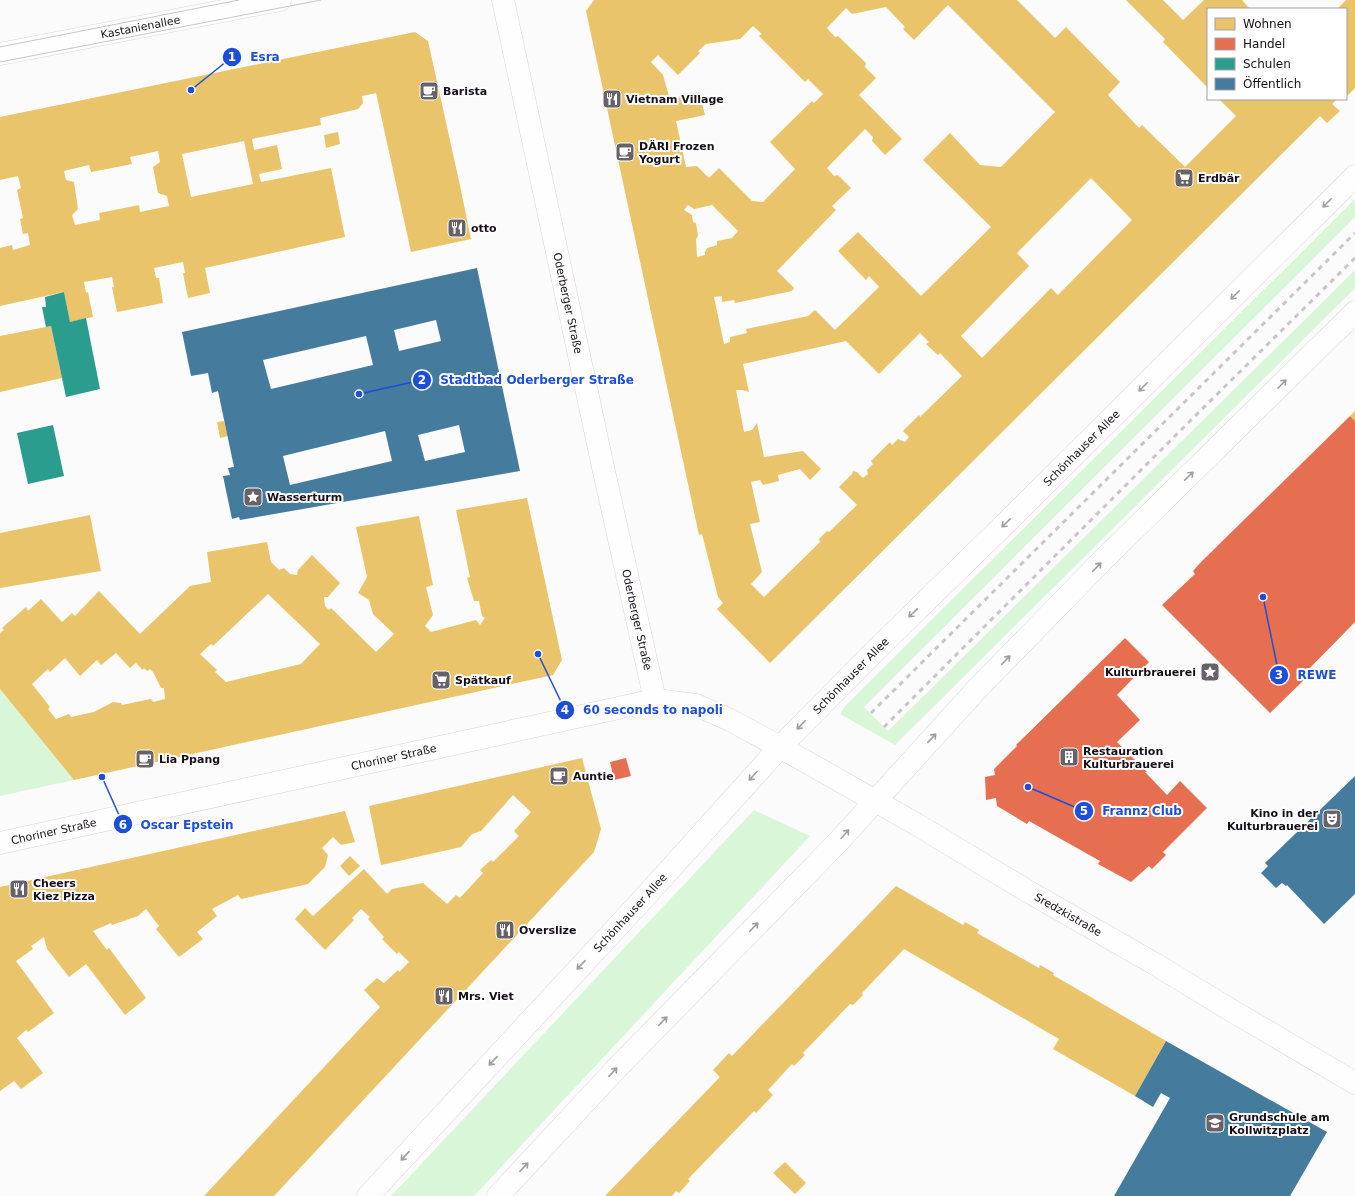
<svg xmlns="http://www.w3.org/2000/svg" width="1355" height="1196" font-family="'DejaVu Sans',sans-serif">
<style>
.green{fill:#d9f6d9}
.homes{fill:#e9c46a;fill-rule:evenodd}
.shops{fill:#e76f51}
.schools{fill:#2a9d8f}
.public{fill:#457b9d;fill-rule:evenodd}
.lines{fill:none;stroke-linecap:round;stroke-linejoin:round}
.minor-casing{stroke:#dad6db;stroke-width:23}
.major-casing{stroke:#dad6db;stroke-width:23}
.minor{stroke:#fefefe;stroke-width:22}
.major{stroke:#fefefe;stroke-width:22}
.tram{stroke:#c8c7c8;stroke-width:1}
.rail{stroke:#c8c7c8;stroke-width:3;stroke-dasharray:5 5;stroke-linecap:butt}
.oneway{stroke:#a19ea2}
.labels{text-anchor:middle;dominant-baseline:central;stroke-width:4;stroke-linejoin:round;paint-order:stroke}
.street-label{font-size:11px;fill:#160f19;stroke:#fff}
.poi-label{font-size:11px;font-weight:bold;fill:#160f19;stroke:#fff;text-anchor:start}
.leader{fill:none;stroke:#1d4ed8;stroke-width:1.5}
.callout-dot{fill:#1d4ed8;stroke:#fff;stroke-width:1.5}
.mark-label{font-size:12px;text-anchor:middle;font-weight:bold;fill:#fff}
.callout-label{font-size:12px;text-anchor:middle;font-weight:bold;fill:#1d4ed8;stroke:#fff;stroke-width:4;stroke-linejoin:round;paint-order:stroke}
</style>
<rect width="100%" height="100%" fill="#fbfbfb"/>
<path class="green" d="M1355,199V217L864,707L888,731L1355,270V288L895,745L840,714L845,706Z
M0,689L74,780L0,796Z
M754,810L810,836L474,1196H391Z"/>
<path class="homes" d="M594,0H1017L1055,38L1066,27L1120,82L1108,95L1139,128L1142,125L1185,167L1236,116L1219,99H1337L1332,104L1340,111L1327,123L1320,116L770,663L717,609L723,603L718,597L702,534L699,535L586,11ZM948,5L1055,112L1001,167L980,165L950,133L923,160L991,227L921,296L858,232L838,251L866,280L869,276L879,287L835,330L815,310L808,316L746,329L747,333L730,337V342L724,344L714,297L722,296V302L734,300L735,303L792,291L794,288L777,271L836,210L832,206L851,188L838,175L834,176L827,168L865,129L873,137L872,141L885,155L902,139L859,95L876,78L865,67L866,63L838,36L835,37L827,28L846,8L852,14L886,7L905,27L903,29L914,40ZM753,26L762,34L759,36L805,82L808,79L823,94L814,103L812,101L770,142L795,169L763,202L752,201L719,168L709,178L697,166L686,167L676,121L705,115L699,92L670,100L663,75L651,62L658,55L678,75L700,53L698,51L706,44L740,39ZM1091,178L1132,220L1058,295L1051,288L982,358L961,336L1029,266L1017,253ZM688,205L694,209L712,205L738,231L732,238L717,241V245L707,248L705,252V255L697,257L696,239L698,236L696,223L693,222L692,215L684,210ZM920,333L929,342L926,344L938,355L940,353L962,376L920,417L919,415L903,431L909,437L905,442L898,439L892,445L890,442L871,461L873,464L867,470L868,474L863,478L857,472L853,471L852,474L839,487L857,505L829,532L827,531L819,539L820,542L764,597L751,584L762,572L750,524L760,522L751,482L760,480L763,485L779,481L778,475L800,469L810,480L821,469L803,451L764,457L757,423L752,430L744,432L736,390H743L749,392L743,364L846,341L879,374Z
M1126,0H1163L1183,20L1204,0H1242L1250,9H1208V88L1163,42L1165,39Z
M1346,0H1355V88L1347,96L1346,9H1337Z
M415,32L428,41L459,181L471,239L411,252L376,93L362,96L363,103L358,109L320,118L321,125L252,139L254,150L277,145L282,169L259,174L261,182L331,168L345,237L205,268L210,293L188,298L183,273H185L183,262L154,268L156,278H159L163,303L117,312L112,287H114L112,277L84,282L86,293L88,292L93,317L70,322L64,292L0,306V248L12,245L13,250L30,245L28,233L23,234L20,219L23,218L17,190L21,188L18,176L0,180V117ZM244,141L253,184L191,197L182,154ZM158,151L160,162L153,167L158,193L167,196L169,206L140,212L139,205L99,213L100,220L75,225L72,215L78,209L74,182L66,180L64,171L89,165L91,172L112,168L132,164L130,157Z
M338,132L340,144L326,148L324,135Z
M51,326L62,378L0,392V336Z
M1355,411V421L1350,416Z
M224,421L228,436L220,438L217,422Z
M527,498L562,660L553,675L74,780L0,689V633L4,630L2,628L26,607L28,611L41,599L62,622L72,613L75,616L99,591L140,634L190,586L211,582L207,552L267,542L271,562L279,570L284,568L290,574L297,575L298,570L312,555L340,583L328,597H324L325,606L329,610L331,608L376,652L394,634L373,614L369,600L358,593L367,577L356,527L419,516L433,585L426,587L433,615L425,626L431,632L476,620L480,625L485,618L482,616L479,601H474L467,578L470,577L456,510ZM268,594L320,644L301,664L226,682L215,672L217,670L200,654L211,644L213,646ZM116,653L130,668L136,663L143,670L144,668L147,671L150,669L153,672L161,688H164L165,699L153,702L151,699L122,705L121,703L113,702L94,712L71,717L69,714L56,719L48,709L50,707L32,684L48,669L50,672L65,658L80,676L97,660L101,665Z
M90,515L101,571L0,588V533Z
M582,758L601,829L594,852L274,1196H204L380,1007L364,990L377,978L384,983L398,970L399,972L409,962L399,952L397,954L382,939L384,937L368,919L370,917L361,909L352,918L354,920L325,950L295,919L305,908L313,916L364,869L387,894L392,889L423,883L447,904L456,895L460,898L483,873L480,870L491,860L493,862L519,836L514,831L531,812L513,795L481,831L472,834L461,847L381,865L369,806Z
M345,811L355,842L341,845L333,837L322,848L328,855L325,867L308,884L241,899L238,895L212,909L217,916L197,932L203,939L179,957L156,929L159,926L146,909L138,916L112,925L111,923L93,931L107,950L109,948L146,998L125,1015L86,964L69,977L47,949L44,937L31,946L33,949L16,961L54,1013L28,1032L26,1030L17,1038L43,1073L21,1089L14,1081L0,1091V887Z
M350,856L360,866L349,876L340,866Z
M896,886L963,925L965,922L979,930L977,933L1039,968L1040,965L1054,973L1053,975L1166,1041L1135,1096L1053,1049L1059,1039L904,949L862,993L863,995L853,1005L850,1004L803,1053L805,1055L794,1066L792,1064L768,1090L773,1095L756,1113L754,1111L688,1179L690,1181L679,1193L676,1191L672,1196H605L720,1077L713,1070L729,1053L732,1056Z
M785,1162L806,1183L795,1194L773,1173Z"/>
<path class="shops" d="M1350,416L1355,421V622L1301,677L1304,680L1270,713L1162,605L1195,574L1193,571L1201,562Z
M1125,638L1149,662L1117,695L1140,720L1117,742L1147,772H1145L1167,795L1180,781L1207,808L1163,852L1166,855L1152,869L1149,866L1131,882L1098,864L1100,861L1029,821L1027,824L997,806L996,798L986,800L985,777L995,775L994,769L1017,746L1016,745Z
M626,758L631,776L614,780L610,762Z"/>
<path class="schools" d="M64,292L70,322L86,318L100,389L66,397L51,326L46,327L42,307H46L45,297Z
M53,425L64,476L28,484L17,433Z"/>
<path class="public" d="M477,268L520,471L240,520L239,517L232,519L223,476L230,475L228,468L234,467L218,391L212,393L208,373L191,376L182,332ZM436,320L441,341L399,351L394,330ZM366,336L373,365L271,389L263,360ZM459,425L465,452L425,461L418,435ZM385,431L392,461L290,485L283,456Z
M1355,776V894L1324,924L1287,885L1286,886L1282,883L1276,888L1261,873L1268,866L1265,863Z
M1166,1041L1327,1132L1290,1196H1114L1170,1098L1161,1093L1153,1107L1135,1096Z"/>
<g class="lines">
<defs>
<g id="minor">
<path id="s1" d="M503,0L603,467L655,700"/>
<path id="s2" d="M0,54L280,0"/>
<path id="s3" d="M0,843L655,700L696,705L730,720L780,747L916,824L1029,892L1155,964L1229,1009L1355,1083"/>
</g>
<g id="major">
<path id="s4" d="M368,1196L644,898L780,747L875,651L1014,515L1355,176"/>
<path d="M498,1196L615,1070L839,841L978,688L1103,560L1355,312"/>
</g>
</defs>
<use href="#minor" class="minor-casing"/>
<use href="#major" class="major-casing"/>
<use href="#minor" class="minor"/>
<use href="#major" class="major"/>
<path class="tram" d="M0,47L239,0
M0,62L321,0"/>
<path class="rail" d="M871,713L1355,233
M884,727L1190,421L1355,258"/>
</g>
<defs><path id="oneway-shaft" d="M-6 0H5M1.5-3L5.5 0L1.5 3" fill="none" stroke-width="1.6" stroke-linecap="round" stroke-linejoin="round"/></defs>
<g class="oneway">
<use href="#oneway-shaft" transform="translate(1327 203) rotate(135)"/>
<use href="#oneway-shaft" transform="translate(1235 295) rotate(135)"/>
<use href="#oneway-shaft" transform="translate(1282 384) rotate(-45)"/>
<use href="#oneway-shaft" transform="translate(1143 387) rotate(135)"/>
<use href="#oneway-shaft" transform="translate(1189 476) rotate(-44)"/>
<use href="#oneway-shaft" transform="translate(1006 523) rotate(136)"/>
<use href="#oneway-shaft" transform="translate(1097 567) rotate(-46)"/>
<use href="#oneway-shaft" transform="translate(913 613) rotate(136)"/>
<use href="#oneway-shaft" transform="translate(1006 660) rotate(-46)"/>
<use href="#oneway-shaft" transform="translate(801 725) rotate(134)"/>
<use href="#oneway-shaft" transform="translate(932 738) rotate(-47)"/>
<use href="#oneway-shaft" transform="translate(753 776) rotate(132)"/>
<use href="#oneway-shaft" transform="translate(845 834) rotate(-48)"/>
<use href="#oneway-shaft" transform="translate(754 927) rotate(-46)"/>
<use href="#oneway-shaft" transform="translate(581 965) rotate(133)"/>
<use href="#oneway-shaft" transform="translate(663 1021) rotate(-46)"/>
<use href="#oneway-shaft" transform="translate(493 1061) rotate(133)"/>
<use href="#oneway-shaft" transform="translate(613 1072) rotate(-47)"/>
<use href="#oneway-shaft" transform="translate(405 1156) rotate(133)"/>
<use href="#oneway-shaft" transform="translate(524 1167) rotate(-47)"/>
</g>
<defs>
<symbol id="cafe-square" viewBox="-11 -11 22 22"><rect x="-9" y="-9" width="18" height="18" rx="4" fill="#666268" stroke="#fff"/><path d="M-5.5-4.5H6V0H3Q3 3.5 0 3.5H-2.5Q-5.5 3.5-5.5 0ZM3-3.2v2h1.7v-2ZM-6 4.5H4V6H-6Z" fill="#fff"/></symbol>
<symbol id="restaurant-square" viewBox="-11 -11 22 22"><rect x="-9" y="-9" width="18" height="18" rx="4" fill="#666268" stroke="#fff"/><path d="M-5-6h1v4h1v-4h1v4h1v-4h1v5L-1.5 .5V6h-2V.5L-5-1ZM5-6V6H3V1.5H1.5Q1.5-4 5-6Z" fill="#fff"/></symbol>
<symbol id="supermarket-square" viewBox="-11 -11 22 22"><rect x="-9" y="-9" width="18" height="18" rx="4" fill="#666268" stroke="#fff"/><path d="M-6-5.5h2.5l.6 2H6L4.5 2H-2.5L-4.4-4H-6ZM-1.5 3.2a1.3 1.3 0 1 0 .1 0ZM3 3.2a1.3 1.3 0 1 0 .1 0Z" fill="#fff"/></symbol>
<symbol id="sight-square" viewBox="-11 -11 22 22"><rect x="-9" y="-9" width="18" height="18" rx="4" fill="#666268" stroke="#fff"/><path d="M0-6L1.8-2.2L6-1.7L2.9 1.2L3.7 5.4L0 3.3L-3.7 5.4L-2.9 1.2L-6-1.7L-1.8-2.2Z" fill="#fff"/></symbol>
<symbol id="building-square" viewBox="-11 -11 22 22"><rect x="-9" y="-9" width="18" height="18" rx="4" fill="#666268" stroke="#fff"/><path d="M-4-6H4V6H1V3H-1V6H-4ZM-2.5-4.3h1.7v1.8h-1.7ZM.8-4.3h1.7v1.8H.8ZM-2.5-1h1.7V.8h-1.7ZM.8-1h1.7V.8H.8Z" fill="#fff"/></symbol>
<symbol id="theatre-square" viewBox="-11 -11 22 22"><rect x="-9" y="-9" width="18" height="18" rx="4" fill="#666268" stroke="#fff"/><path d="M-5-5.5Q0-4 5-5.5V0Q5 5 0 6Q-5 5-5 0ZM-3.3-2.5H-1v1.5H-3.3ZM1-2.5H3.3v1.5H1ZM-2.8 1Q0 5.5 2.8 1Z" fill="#fff"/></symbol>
<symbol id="school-square" viewBox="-11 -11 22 22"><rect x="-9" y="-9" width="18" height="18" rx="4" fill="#666268" stroke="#fff"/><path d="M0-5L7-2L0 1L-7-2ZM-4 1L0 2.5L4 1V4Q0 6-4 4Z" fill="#fff"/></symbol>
</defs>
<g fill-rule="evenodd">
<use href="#cafe-square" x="418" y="80" width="22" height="22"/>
<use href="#restaurant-square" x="601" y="88" width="22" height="22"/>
<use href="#cafe-square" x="614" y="141" width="22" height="22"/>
<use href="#supermarket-square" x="1173" y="167" width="22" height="22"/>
<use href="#restaurant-square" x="446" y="217" width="22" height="22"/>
<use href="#sight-square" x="242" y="486" width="22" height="22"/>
<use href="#sight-square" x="1199" y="661" width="22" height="22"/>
<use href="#supermarket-square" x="430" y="669" width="22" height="22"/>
<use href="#building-square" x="1058" y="746" width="22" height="22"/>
<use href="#cafe-square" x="134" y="748" width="22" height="22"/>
<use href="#cafe-square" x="548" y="765" width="22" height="22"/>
<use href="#theatre-square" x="1321" y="808" width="22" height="22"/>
<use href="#restaurant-square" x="8" y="878" width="22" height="22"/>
<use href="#restaurant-square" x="494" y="919" width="22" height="22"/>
<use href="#restaurant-square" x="433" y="985" width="22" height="22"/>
<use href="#school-square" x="1204" y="1112" width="22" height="22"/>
</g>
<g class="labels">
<g class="street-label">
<text stroke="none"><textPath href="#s2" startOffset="143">Kastanienallee</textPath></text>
<text stroke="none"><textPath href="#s1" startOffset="310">Oderberger Straße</textPath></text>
<text stroke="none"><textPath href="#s4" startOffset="1034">Schönhauser Allee</textPath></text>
<text stroke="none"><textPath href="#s1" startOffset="634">Oderberger Straße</textPath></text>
<text stroke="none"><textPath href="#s4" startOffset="710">Schönhauser Allee</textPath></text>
<text stroke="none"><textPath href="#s3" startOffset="403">Choriner Straße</textPath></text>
<text stroke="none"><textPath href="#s3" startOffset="55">Choriner Straße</textPath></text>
<text stroke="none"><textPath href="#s4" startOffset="386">Schönhauser Allee</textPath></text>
<text stroke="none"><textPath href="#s3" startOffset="1139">Sredzkistraße</textPath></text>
</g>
<g class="poi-label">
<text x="443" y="91">Barista</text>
<text x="626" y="99">Vietnam Village</text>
<text x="639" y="146">DÄRI Frozen<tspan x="639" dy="13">Yogurt</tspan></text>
<text x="1198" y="178">Erdbär</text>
<text x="471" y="228">otto</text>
<text x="267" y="497">Wasserturm</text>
<text x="1196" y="672" text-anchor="end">Kulturbrauerei</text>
<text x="455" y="680">Spätkauf</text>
<text x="1083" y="751">Restauration<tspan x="1083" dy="13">Kulturbrauerei</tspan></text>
<text x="159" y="759">Lia Ppang</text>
<text x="573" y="776">Auntie</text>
<text x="1318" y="813" text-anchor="end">Kino in der<tspan x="1318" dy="13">Kulturbrauerei</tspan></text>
<text x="33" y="883">Cheers<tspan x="33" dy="13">Kiez Pizza</tspan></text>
<text x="519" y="930">Overslize</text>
<text x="458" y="996">Mrs. Viet</text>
<text x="1229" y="1117">Grundschule am<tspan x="1229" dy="13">Kollwitzplatz</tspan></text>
</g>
</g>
<path class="leader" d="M191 90L232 57M359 394L422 380M1263 597L1279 675M538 654L565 710M1028 787L1084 811M102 777L123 824"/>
<g class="callout-dot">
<circle cx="191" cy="90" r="4"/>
<circle cx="359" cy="394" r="4"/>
<circle cx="1263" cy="597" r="4"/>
<circle cx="538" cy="654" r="4"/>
<circle cx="1028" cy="787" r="4"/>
<circle cx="102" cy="777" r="4"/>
<circle cx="232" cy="57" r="10"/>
<circle cx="422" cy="380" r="10"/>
<circle cx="1279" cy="675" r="10"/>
<circle cx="565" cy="710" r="10"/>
<circle cx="1084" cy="811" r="10"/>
<circle cx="123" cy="824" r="10"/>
</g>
<g class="mark-label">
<text x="232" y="61">1</text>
<text x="422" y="384">2</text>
<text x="1279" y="679">3</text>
<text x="565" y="714">4</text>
<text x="1084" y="815">5</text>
<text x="123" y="829">6</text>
</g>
<g class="callout-label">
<text x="265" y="61">Esra</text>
<text x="537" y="384">Stadtbad Oderberger Straße</text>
<text x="1317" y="679">REWE</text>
<text x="653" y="714">60 seconds to napoli</text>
<text x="1142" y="815">Frannz Club</text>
<text x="187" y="829">Oscar Epstein</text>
</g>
<rect x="1207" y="8" width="140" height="92" fill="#ffffff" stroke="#a29fa3"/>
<rect x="1215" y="18" width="20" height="12" fill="#e9c46a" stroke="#a29fa3"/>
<text x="1243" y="28" font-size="12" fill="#160f19">Wohnen</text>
<rect x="1215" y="38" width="20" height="12" fill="#e76f51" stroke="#a29fa3"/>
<text x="1243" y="48" font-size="12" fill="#160f19">Handel</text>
<rect x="1215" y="58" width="20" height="12" fill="#2a9d8f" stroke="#a29fa3"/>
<text x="1243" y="68" font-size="12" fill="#160f19">Schulen</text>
<rect x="1215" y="78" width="20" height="12" fill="#457b9d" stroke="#a29fa3"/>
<text x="1243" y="88" font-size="12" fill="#160f19">Öffentlich</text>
</svg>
